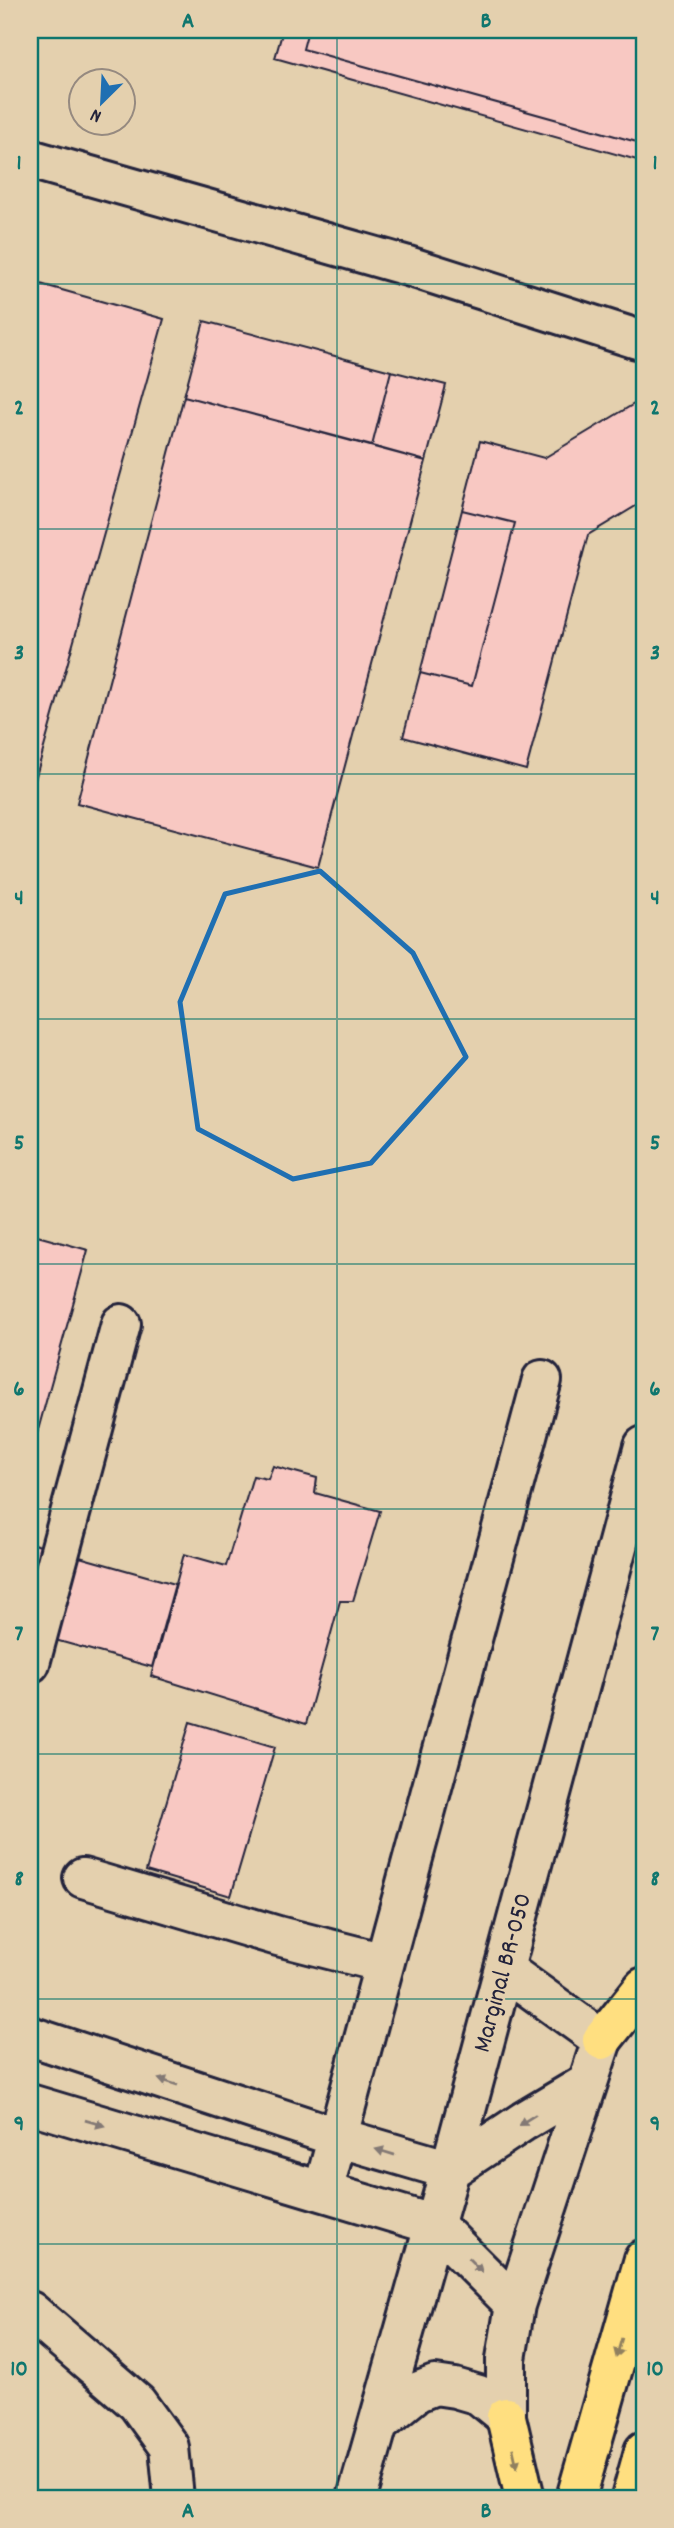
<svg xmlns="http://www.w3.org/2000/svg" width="674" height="2528" font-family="Dekko,sans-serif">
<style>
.building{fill:#f8c8c2;stroke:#22223b;stroke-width:2}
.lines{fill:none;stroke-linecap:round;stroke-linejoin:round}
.minor-casing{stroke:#22223b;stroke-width:44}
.highway-casing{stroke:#22223b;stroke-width:44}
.minor{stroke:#e4d0ae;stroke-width:38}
.highway{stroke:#ffdf80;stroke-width:38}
.oneway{fill:#837974}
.oneway2{fill:#90805e}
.marked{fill:none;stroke:#1f6fb2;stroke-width:5;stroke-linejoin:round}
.grid{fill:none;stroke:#0f766e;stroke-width:2;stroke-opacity:0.55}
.labels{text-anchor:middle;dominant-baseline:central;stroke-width:5;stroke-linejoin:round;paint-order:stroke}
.street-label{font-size:26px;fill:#22223b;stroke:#e4d0ae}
.neatline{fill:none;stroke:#0f766e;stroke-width:2.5}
.grid-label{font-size:23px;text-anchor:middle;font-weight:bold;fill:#0f766e}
</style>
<rect width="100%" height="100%" fill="#e4d0ae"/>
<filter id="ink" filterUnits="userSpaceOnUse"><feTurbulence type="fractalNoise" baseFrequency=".0143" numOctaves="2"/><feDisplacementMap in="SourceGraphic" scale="14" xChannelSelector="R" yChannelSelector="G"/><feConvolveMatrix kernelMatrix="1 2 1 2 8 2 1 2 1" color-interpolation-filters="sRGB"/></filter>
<g filter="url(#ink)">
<path class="building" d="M283,30H308L303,49L644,144V162L275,58Z
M308,30H644V144L303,49Z
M30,281L164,319L31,794H30Z
M204,321L391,371L372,446L184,396Z
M391,371L446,385L426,461L372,446Z
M184,396L426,461L318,867L77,803Z
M644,398V501L588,535L526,770L403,737L420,673L472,686L515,523L462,510L480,441L544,458Z
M462,510L515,523L472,686L420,673Z
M30,1234L88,1250L30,1459Z
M273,1466L317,1478L315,1493L380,1511L353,1601H340L306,1724L151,1676L184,1554L226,1566L253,1476L268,1479Z
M30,1543L175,1584L152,1667L30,1633Z
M190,1722L275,1747L231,1896L146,1871Z"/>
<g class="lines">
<defs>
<path id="minor" d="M30,159L408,266L637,339
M30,1663L121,1324
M83,1878L278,1936L384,1963
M505,1970L602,2040L515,2305L506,2359V2417
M30,2036L337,2137L450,2170L524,2121L586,2084
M30,2104L435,2225L515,2305
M323,2191L542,1380
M30,2311L137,2403L169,2447L174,2498
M379,2423L417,2392L435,2385L455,2388L479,2395L506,2417
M357,2498L450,2170L644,1446"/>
<path id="highway" d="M602,2040L644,1987
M506,2417L525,2498
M576,2498L644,2259
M631,2498L644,2451"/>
</defs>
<use href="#minor" class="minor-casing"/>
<use href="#highway" class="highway-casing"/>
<use href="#minor" class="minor"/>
<use href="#highway" class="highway"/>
</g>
<defs><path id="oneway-solid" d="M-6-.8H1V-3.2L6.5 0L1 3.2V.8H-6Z" transform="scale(1.75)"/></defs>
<g class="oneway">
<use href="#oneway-solid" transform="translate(168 2082) rotate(-162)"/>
<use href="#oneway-solid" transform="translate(527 2120) rotate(148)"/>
<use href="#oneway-solid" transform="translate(95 2123) rotate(16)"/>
<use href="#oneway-solid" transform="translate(385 2152) rotate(-163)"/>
<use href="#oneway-solid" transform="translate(475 2265) rotate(45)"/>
</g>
<g class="oneway2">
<use href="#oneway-solid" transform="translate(619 2348) rotate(106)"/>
<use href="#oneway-solid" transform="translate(515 2458) rotate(77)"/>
</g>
</g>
<path class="marked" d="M320,871L413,953L466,1057L371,1163L293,1179L198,1129L180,1002L225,894Z"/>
<path class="grid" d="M337,30V2498M30,284H644M30,529H644M30,774H644M30,1019H644M30,1264H644M30,1509H644M30,1754H644M30,1999H644M30,2244H644"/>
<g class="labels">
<g class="street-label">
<text transform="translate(504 1973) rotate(-75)">Marginal BR-050</text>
</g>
</g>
<rect width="674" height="2528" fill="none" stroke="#e4d0ae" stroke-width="77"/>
<g transform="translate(102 102) rotate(204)"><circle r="33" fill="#e4d0ae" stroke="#968a80" stroke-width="2"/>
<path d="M0-5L12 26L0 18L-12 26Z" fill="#1f6fb2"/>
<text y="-10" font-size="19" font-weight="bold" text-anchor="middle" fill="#22223b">N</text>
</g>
<rect x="38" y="38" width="598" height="2452" class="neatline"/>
<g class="grid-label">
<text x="188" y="27">A</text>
<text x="486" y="27">B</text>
<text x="19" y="169">1</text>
<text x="655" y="169">1</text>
<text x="19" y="414">2</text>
<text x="655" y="414">2</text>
<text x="19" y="659">3</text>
<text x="655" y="659">3</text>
<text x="19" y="904">4</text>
<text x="655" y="904">4</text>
<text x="19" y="1149">5</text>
<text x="655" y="1149">5</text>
<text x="19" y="1395">6</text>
<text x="655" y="1395">6</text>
<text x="19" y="1640">7</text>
<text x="655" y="1640">7</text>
<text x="19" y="1885">8</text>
<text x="655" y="1885">8</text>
<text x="19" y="2130">9</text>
<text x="655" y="2130">9</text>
<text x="19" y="2375">10</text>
<text x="655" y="2375">10</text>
<text x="188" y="2517">A</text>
<text x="486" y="2517">B</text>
</g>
</svg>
